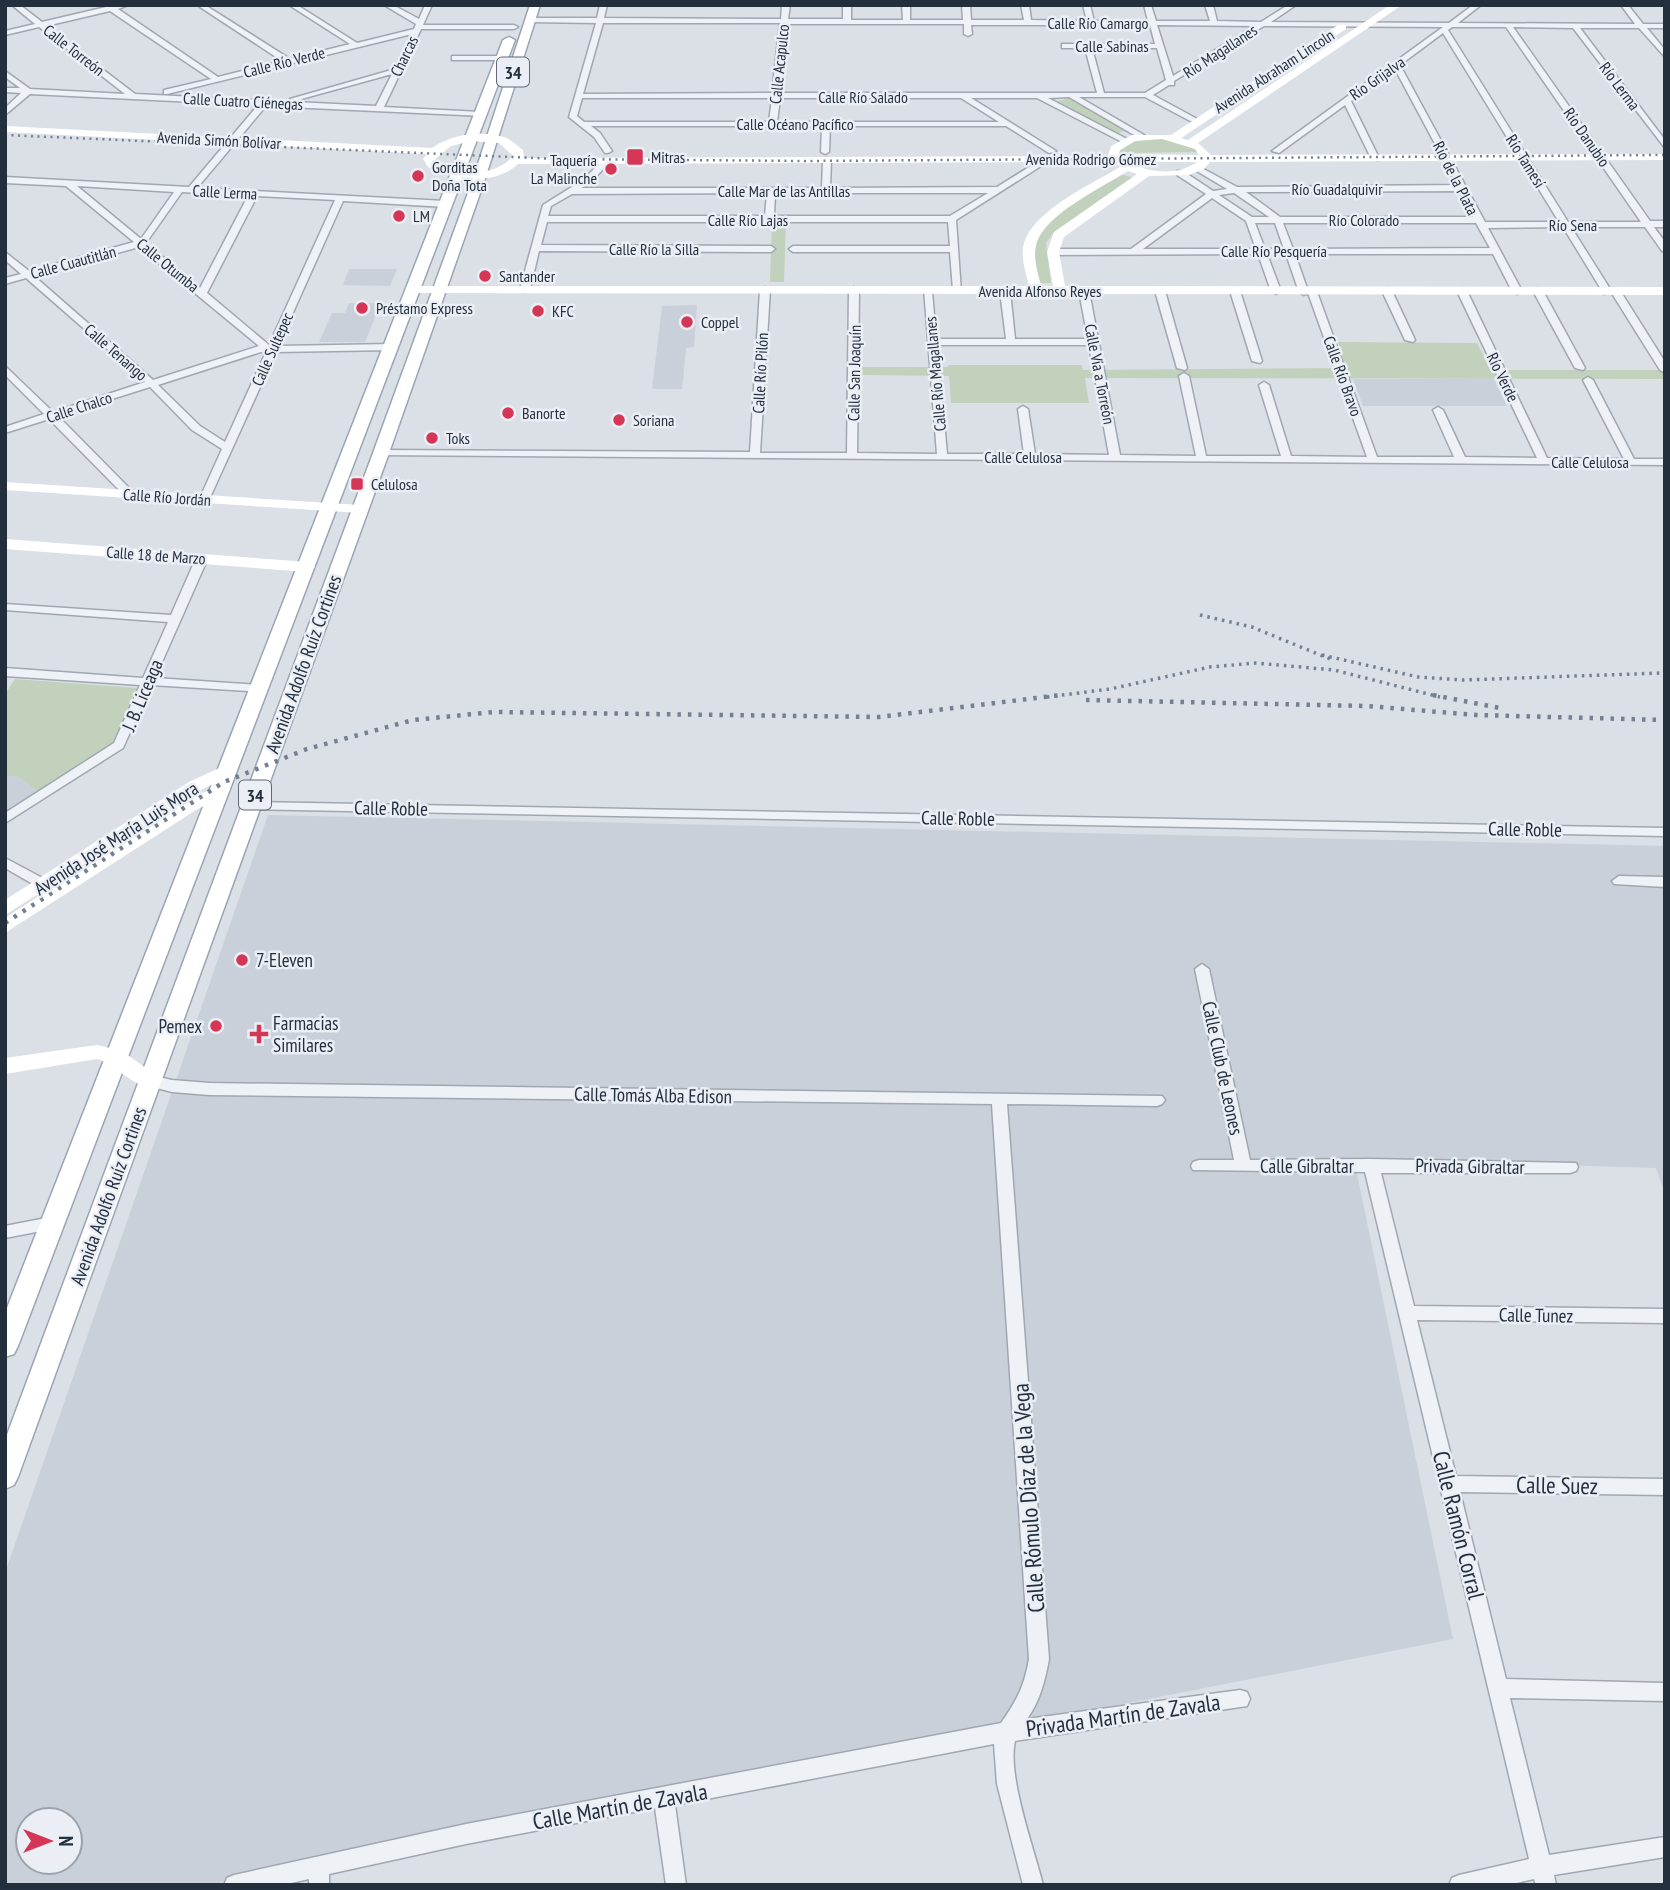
<svg xmlns="http://www.w3.org/2000/svg" width="1670" height="1890" font-family="'PT Sans Narrow',sans-serif">
<style>
.built{fill:#c9d0d9;fill-rule:evenodd}
.green{fill:#c2d1bc}
.lines{fill:none;stroke-linecap:round;stroke-linejoin:round}
.street-casing{stroke:#a0a7b1;stroke-width:3}
.primary-casing{stroke:#9aa5b3;stroke-width:3}
.street{fill:#eef1f5;fill-rule:evenodd}
.secondary{fill:#fff;fill-rule:evenodd}
.primary{fill:#fff;fill-rule:evenodd}
.rail-far2{stroke:#748091;stroke-width:2.5;stroke-dasharray:2 4.5;stroke-linecap:butt}
.rail-far1{stroke:#748091;stroke-width:3.5;stroke-dasharray:2.5 5;stroke-linecap:butt}
.rail{stroke:#748091;stroke-width:4.5;stroke-dasharray:3.5 7;stroke-linecap:butt}
.poi-dot{fill:#d63656;stroke:#ebeff5;stroke-width:2.5}
.labels{text-anchor:middle;dominant-baseline:central;stroke-width:5;stroke-linejoin:round;paint-order:stroke}
.far-street-label{font-size:16px;fill:#242f3e;stroke:#ebeff5}
.far-poi-label{font-size:16px;fill:#242f3e;stroke:#ebeff5;text-anchor:start}
.shield{fill:#ebeff5;stroke:#606975;stroke-width:2}
.shield-label{font-size:18px;font-weight:bold;fill:#242f3e}
.street-label{font-size:19px;fill:#242f3e;stroke:#ebeff5}
.poi-label{font-size:19px;fill:#242f3e;stroke:#ebeff5;text-anchor:start}
.near-street-label{font-size:23px;fill:#242f3e;stroke:#ebeff5}
</style>
<rect width="100%" height="100%" fill="#dbe0e7"/>
<path class="built" d="M349,269H397L390,286L343,285Z
M349,303H381L365,342H319L332,313H345Z
M697,305L694,347L686,348L682,389H652L662,306Z
M1353,379H1494L1507,406H1363Z
M17,776L39,792L5,813V777Z
M268,815L1665,846V1194L1656,1168L1354,1159L1453,1639L208,1885H5V1573ZM28,1820H70V1862H28Z"/>
<path class="green" d="M1071,98L1129,129L1116,134L1057,101Z
M1159,138L1186,142L1201,152L1117,153L1133,142Z
M1120,174L1134,178L1053,233L1046,243L1051,283H1037L1033,244L1055,216Z
M772,223L786,224L784,282H770Z
M1338,342L1477,343L1491,370H1665V379L1085,378L1089,403H951L949,376L860,375V367H948V365H1082L1083,370L1346,368Z
M15,679L137,688L111,749L39,792L17,776L5,777V694Z"/>
<g class="lines">
<defs>
<path id="street" d="M12,5H20L42,22L106,7L104,5H128L118,9L218,77L282,61L197,5H205L290,59L350,44L289,5H297L357,43L414,29L416,24L384,5H393L419,19L425,5H432L423,25H514L518,27L514,29H421L384,107L481,112H484V116L266,106L197,188L446,201L450,204L446,207L343,201L278,346L392,344L397,347L392,350L276,352L208,502L204,503L199,500L222,449L192,430L150,387L58,416L134,493V497H126L49,419L5,433V427L44,414L5,375V366L53,412L145,382L26,278L5,284V278L21,274L5,260V252L29,271L134,242L66,186L5,183V177L189,187L258,105L30,94L5,115V108L21,93L5,92V88H20L5,77V71L30,89L125,94L39,27L5,35V31L35,24ZM110,11L211,79L164,90V94H167L412,34L395,69L290,99L294,101L392,74L376,106L135,94L46,26ZM77,186L174,192L141,239ZM182,192L248,196L200,288L146,243ZM257,196L335,200L269,345L207,293ZM139,247L259,346L153,380L34,276ZM261,352H266L225,442L200,426L158,385Z
M600,5H607L604,18L781,19L782,5H790L788,19H843V5H851V20H903L902,5H910V20H963L962,5H970L971,20H1024L1021,5H1029L1031,20L1087,21L1083,5H1090L1094,21H1148L1144,5H1151L1156,21H1210L1205,5H1213L1217,21L1261,22L1288,5H1296L1271,22L1449,23L1473,5H1481L1458,23L1635,24L1621,5H1628L1643,24H1665V28H1647L1665,50V57L1639,28H1580L1665,140V148L1573,28L1513,27L1650,221H1665V227H1654L1665,242V252L1662,251L1645,227H1571L1612,292L1616,289L1621,292L1665,362V373L1660,370L1611,292L1604,294L1563,227L1488,228L1522,291L1517,294L1512,291L1493,254H1295L1308,291L1312,289L1317,292L1377,457H1454L1433,410L1438,407L1443,410L1465,457L1537,458L1457,291L1462,288L1467,291L1547,458L1624,459L1583,380L1588,377L1593,380L1634,459H1665V465L377,455V451L381,450L750,452L760,290L765,287L770,290L760,453H847L849,290L854,287L859,290L857,453L937,454L924,289L932,291L936,339H1006L1000,291L1005,288L1010,291L1015,339H1088L1079,291L1084,288L1089,291L1120,455L1196,456L1179,376L1184,373L1189,376L1206,456H1281L1259,385L1264,382L1269,385L1291,456L1367,457L1308,293L1304,295L1299,292L1286,254H1267L1281,291L1276,294L1271,291L1258,254L1053,255L1049,252L1053,249H1131L1206,194L1177,175V171H1183L1213,191L1227,189L1195,170V166H1198L1237,187L1457,185L1395,69L1351,101L1379,158L1378,160L1371,158L1345,105L1279,153L1272,151L1443,27L1264,26L1174,81V85H1169L1153,95L1199,120L1200,122L1196,124L1145,97H1079L1144,135L1145,137L1141,139L1069,97L1048,98L1127,139V143H1124L1037,98H971L1056,151L1049,153L1006,126H830L829,152L825,154L821,152L822,126H591L600,133L612,151L608,153H605L594,137L569,117L596,23L530,22L526,20L530,18H597ZM603,23H780L772,93L583,94ZM788,24H964V34L968,36L972,34L971,25H1150L1155,44H1062V48H1085L1097,93H780ZM1157,25L1254,26L1173,76ZM1452,27H1506L1641,222H1568L1448,30ZM1443,33L1559,222H1485L1400,65ZM1092,48H1157L1166,80L1145,93H1104ZM582,98H772L769,122H584L577,116ZM780,98H961L999,122H777ZM1459,191L1473,217H1280L1246,192ZM1234,193L1269,217H1252L1219,195ZM1212,198L1246,221L1256,249H1143ZM1255,223H1275L1284,249H1265ZM1283,223H1476L1490,248L1293,249ZM937,345H1089L1109,455L1035,454L1028,409L1023,406L1018,409L1024,454H947Z
M455,56H502L506,58L502,60H452V56Z
M1045,157L1052,159L956,220L961,292L953,290L950,252H793L789,249L793,246H950L948,222H547L541,245L771,246L775,249L771,252L539,251L530,289L525,292L520,289L543,205L583,180L604,159L611,161L589,184L581,188H822L823,160L827,158L831,160L830,188L997,187ZM767,193L765,216H548L551,206L572,194ZM775,193H988L950,216H774Z
M1160,288L1165,291L1187,368L1185,370L1177,368L1155,291Z
M1235,288L1240,291L1262,361L1260,363L1252,361L1230,291Z
M1387,288L1392,291L1415,340L1413,342L1405,340L1382,291Z
M1538,288L1543,291L1585,368L1583,370L1575,368L1533,291Z
M202,555L208,558L155,678L259,685L263,686L265,689L263,692L151,685L123,748L5,823V813L114,743L140,685L5,676V668L143,678L168,622L5,610V604L171,615L196,558Z
M251,802L1665,828V836L246,809L245,806Z
M5,858L48,881L50,884L48,887H38L5,868Z
M1619,876L1665,877V887L1614,884L1612,881Z
M1202,964L1209,969L1250,1160L1371,1159L1576,1163L1578,1167L1576,1171L1570,1173H1381L1414,1306L1665,1309V1323L1417,1320L1456,1476L1665,1479V1495L1460,1492L1506,1679L1665,1683V1701L1510,1698L1549,1855L1665,1837V1857L1554,1875L1556,1885H1536L1534,1879L1508,1885H1449L1452,1878L1459,1875L1529,1859L1365,1172L1193,1170L1191,1166L1193,1162L1199,1160H1234L1195,969Z
M150,1075L172,1080L209,1083L1162,1096L1165,1100L1162,1104L1157,1106L1007,1104L1049,1659C1045,1681 1040,1701 1027,1719L1240,1690L1247,1692L1250,1699L1247,1706L1015,1741C1007,1776 1034,1848 1043,1885H1023L997,1784L994,1744L675,1805L686,1885H666L655,1808L466,1844L329,1874V1885H309V1879L282,1885H224L227,1878L234,1875L466,1824L1001,1723C1017,1700 1024,1687 1029,1659L992,1104L209,1095L172,1092L145,1085L143,1081L145,1077Z
M51,1217L57,1218L59,1223L57,1228L5,1238V1226Z"/>
<path id="primary" d="M530,5H540L484,182L389,453L18,1477L14,1485L5,1489V1440L373,453L472,182Z
M509,37L515,40L18,1346L14,1354L5,1357V1313L503,40Z"/>
</defs>
<use href="#street" class="street-casing"/>
<use href="#primary" class="primary-casing"/>
<use href="#street" class="street"/>
<path class="secondary" d="M1390,5H1402L1198,143L1211,155L1665,154V160L1210,162L1204,169L1189,175L1149,176L1064,237L1059,252L1065,286L1665,287V295L415,293L411,292V286H1029C1026,273 1020,257 1024,243C1034,210 1092,184 1120,167L1114,162L518,164C495,186 455,180 428,167L423,159L427,154L5,132V126L432,148C450,134 482,130 504,137C511,139 517,146 523,150L524,158L1108,156L1111,146L1132,135H1171L1338,25H1346V29L1181,138L1188,140ZM1162,139L1195,149L1199,155L1119,154L1120,150L1135,141ZM472,141L499,143L513,156C494,178 461,174 437,163L435,159L451,146ZM1129,162H1197C1178,176 1149,173 1129,162ZM1128,171L1137,174L1054,232L1047,252L1053,286H1041C1038,273 1032,256 1037,242C1047,213 1103,187 1128,171Z
M5,482L360,505L367,509L360,513L5,490Z
M5,539L307,562L315,567L307,572L5,549Z
M228,764L234,766L237,770L234,774L201,790L5,915V900L189,782Z
M221,784L227,786L230,790L227,794L196,810L5,933V918L184,802Z
M97,1045L122,1051L157,1076L160,1081L157,1086C137,1093 117,1064 97,1059L5,1074V1058Z"/>
<use href="#primary" class="primary"/>
<path class="rail-far2" d="M5,135L558,159L805,161L1665,155"/>
<path class="rail-far1" d="M1200,615L1252,627L1330,659
M1322,655L1418,677L1463,680L1662,673
M1047,697L1110,689L1210,667L1256,663L1334,670L1440,697"/>
<path class="rail" d="M1433,695L1505,709
M1086,700L1367,706L1476,715L1665,720
M5,923L224,782L307,749L413,720L494,712L879,717L1061,695"/>
</g>
<g class="poi-dot">
<rect x="626" y="148" width="18" height="18" rx="3.5"/>
<circle cx="611" cy="169" r="7"/>
<circle cx="418" cy="176" r="7"/>
<circle cx="399" cy="216" r="7"/>
<circle cx="485" cy="276" r="7"/>
<circle cx="362" cy="308" r="7"/>
<circle cx="538" cy="311" r="7"/>
<circle cx="687" cy="322" r="7"/>
<circle cx="508" cy="413" r="7"/>
<circle cx="619" cy="420" r="7"/>
<circle cx="432" cy="438" r="7"/>
<rect x="350" y="477" width="14" height="14" rx="3.5"/>
<circle cx="242" cy="960" r="7"/>
<circle cx="216" cy="1026" r="7"/>
<path d="M255.5 1023.5h7v7h7v7h-7v7h-7v-7h-7v-7h7z"/>
</g>
<g class="labels">
<g class="far-street-label">
<text x="1098" y="23">Calle Río Camargo</text>
<text x="1112" y="46">Calle Sabinas</text>
<text transform="translate(74 50) rotate(38)">Calle Torreón</text>
<text transform="translate(1220 51) rotate(-33)">Río Magallanes</text>
<text transform="translate(404 56) rotate(-64)">Charcas</text>
<text transform="translate(284 62) rotate(-14)">Calle Río Verde</text>
<text transform="translate(779 64) rotate(-84)">Calle Acapulco</text>
<text transform="translate(1274 71) rotate(-33)">Avenida Abraham Lincoln</text>
<text transform="translate(1377 78) rotate(-35)">Río Grijalva</text>
<text transform="translate(1620 86) rotate(53)">Río Lerma</text>
<text x="863" y="97">Calle Río Salado</text>
<text transform="translate(243 101) rotate(3)">Calle Cuatro Ciénegas</text>
<text x="795" y="124">Calle Océano Pacífico</text>
<text transform="translate(1587 137) rotate(55)">Río Danubio</text>
<text transform="translate(219 140) rotate(3)">Avenida Simón Bolívar</text>
<text x="1091" y="159">Avenida Rodrigo Gómez</text>
<text transform="translate(1526 161) rotate(58)">Río Tamesí</text>
<text transform="translate(1456 178) rotate(63)">Río de la Plata</text>
<text x="1337" y="189">Río Guadalquivir</text>
<text x="784" y="191">Calle Mar de las Antillas</text>
<text transform="translate(225 192) rotate(3)">Calle Lerma</text>
<text x="748" y="220">Calle Río Lajas</text>
<text x="1364" y="220">Río Colorado</text>
<text x="1573" y="225">Río Sena</text>
<text x="654" y="249">Calle Río la Silla</text>
<text x="1274" y="251">Calle Río Pesquería</text>
<text transform="translate(73 262) rotate(-15)">Calle Cuautitlán</text>
<text transform="translate(168 265) rotate(39)">Calle Otumba</text>
<text x="1040" y="291">Avenida Alfonso Reyes</text>
<text transform="translate(272 349) rotate(-66)">Calle Sultepec</text>
<text transform="translate(116 352) rotate(41)">Calle Tenango</text>
<text transform="translate(760 373) rotate(-87)">Calle Río Pilón</text>
<text transform="translate(854 373) rotate(-89)">Calle San Joaquín</text>
<text transform="translate(935 374) rotate(-95)">Calle Río Magallanes</text>
<text transform="translate(1100 374) rotate(79)">Calle Vía a Torreón</text>
<text transform="translate(1343 376) rotate(70)">Calle Río Bravo</text>
<text transform="translate(1503 377) rotate(64)">Río Verde</text>
<text transform="translate(79 407) rotate(-18)">Calle Chalco</text>
<text x="1023" y="457">Calle Celulosa</text>
<text x="1590" y="462">Calle Celulosa</text>
<text transform="translate(167 497) rotate(4)">Calle Río Jordán</text>
<text transform="translate(156 555) rotate(4)">Calle 18 de Marzo</text>
</g>
<g class="far-poi-label">
<text x="651" y="157">Mitras</text>
<text x="597" y="160" text-anchor="end">Taquería<tspan x="597" dy="18">La Malinche</tspan></text>
<text x="432" y="167">Gorditas<tspan x="432" dy="18">Doña Tota</tspan></text>
<text x="413" y="216">LM</text>
<text x="499" y="276">Santander</text>
<text x="376" y="308">Préstamo Express</text>
<text x="552" y="311">KFC</text>
<text x="701" y="322">Coppel</text>
<text x="522" y="413">Banorte</text>
<text x="633" y="420">Soriana</text>
<text x="446" y="438">Toks</text>
<text x="371" y="484">Celulosa</text>
</g>
<g class="shield">
<rect x="497" y="57.5" width="32" height="29" rx="5"/>
<rect x="239" y="780.5" width="32" height="29" rx="5"/>
</g>
<g class="shield-label">
<text x="513" y="72">34</text>
<text x="255" y="795">34</text>
</g>
<g class="street-label">
<text transform="translate(303 664) rotate(-70)">Avenida Adolfo Ruíz Cortines</text>
<text transform="translate(142 695) rotate(-67)">J. B. Liceaga</text>
<text transform="translate(391 808) rotate(1)">Calle Roble</text>
<text transform="translate(958 818) rotate(1)">Calle Roble</text>
<text transform="translate(1525 829) rotate(1)">Calle Roble</text>
<text transform="translate(116 838) rotate(-33)">Avenida José María Luis Mora</text>
<text transform="translate(1223 1068) rotate(78)">Calle Club de Leones</text>
<text transform="translate(653 1095) rotate(1)">Calle Tomás Alba Edison</text>
<text x="1307" y="1166">Calle Gibraltar</text>
<text transform="translate(1470 1166) rotate(1)">Privada Gibraltar</text>
<text transform="translate(108 1196) rotate(-70)">Avenida Adolfo Ruíz Cortines</text>
<text transform="translate(1536 1315) rotate(1)">Calle Tunez</text>
</g>
<g class="poi-label">
<text x="256" y="960">7-Eleven</text>
<text x="273" y="1023">Farmacias<tspan x="273" dy="22">Similares</tspan></text>
<text x="202" y="1026" text-anchor="end">Pemex</text>
</g>
<g class="near-street-label">
<text transform="translate(1557 1485) rotate(1)">Calle Suez</text>
<text transform="translate(1028 1498) rotate(-94)">Calle Rómulo Díaz de la Vega</text>
<text transform="translate(1459 1525) rotate(76)">Calle Ramón Corral</text>
<text transform="translate(1123 1715) rotate(-8)">Privada Martín de Zavala</text>
<text transform="translate(620 1806) rotate(-10)">Calle Martín de Zavala</text>
</g>
</g>
<rect width="1670" height="1890" fill="none" stroke="#242f3e" stroke-width="14"/>
<g transform="translate(49 1841) rotate(90)"><circle r="33" fill="#ebeff5" stroke="#9ba2ac" stroke-width="2"/>
<path d="M0-5L12 26L0 18L-12 26Z" fill="#d63656"/>
<text y="-10" font-size="19" font-weight="bold" text-anchor="middle" fill="#242f3e">N</text>
</g>
</svg>
